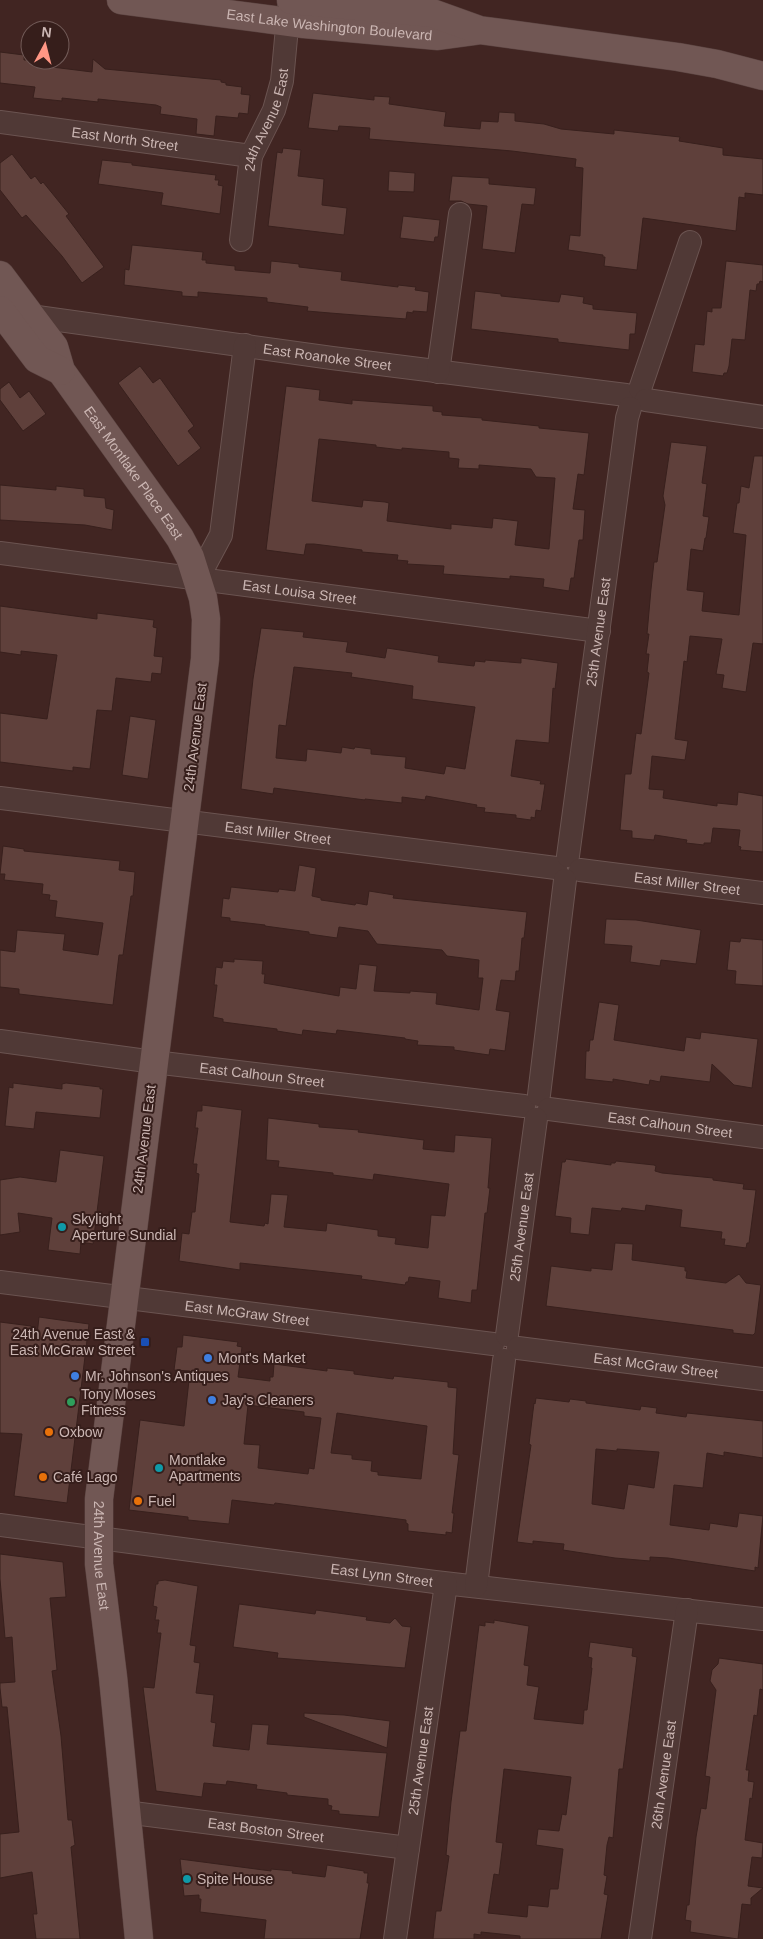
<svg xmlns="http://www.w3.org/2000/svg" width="763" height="1939" font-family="Helvetica,sans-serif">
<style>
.building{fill:#5f403b;stroke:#38201d;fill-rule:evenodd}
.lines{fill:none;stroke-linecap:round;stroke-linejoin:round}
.minor-casing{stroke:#6b5451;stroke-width:24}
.major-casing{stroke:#5a4340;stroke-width:29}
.minor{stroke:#503936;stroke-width:22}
.major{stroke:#715754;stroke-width:28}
.culture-dot{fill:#0f9aa8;stroke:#361e1b;stroke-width:2}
.transit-dot{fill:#1a4fb4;stroke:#361e1b;stroke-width:2}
.shop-dot{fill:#3f7fe0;stroke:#361e1b;stroke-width:2}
.leisure-dot{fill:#2e9e5b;stroke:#361e1b;stroke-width:2}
.food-dot{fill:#e8710a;stroke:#361e1b;stroke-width:2}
.labels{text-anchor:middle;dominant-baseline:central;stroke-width:4;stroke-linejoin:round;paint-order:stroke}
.street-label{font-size:14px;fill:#cbb6b3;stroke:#361e1b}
.poi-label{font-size:14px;fill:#cbb6b3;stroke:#361e1b;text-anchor:start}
</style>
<rect width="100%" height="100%" fill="#412522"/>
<path class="building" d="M0,52L24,55V60H53L52,67L92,72L93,59L105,69L221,80V82L226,83V85L242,87L241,94L250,95L248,114L239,113L238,118L216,116L214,136L196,134L197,119L160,114L161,107L156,105L98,99V102L62,98V101L33,98L35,87L0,83Z
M313,93L374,100V96L390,97L389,104L446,112L444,126L480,129L481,121L498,122L499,112L515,113V121L544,124L561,129L614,134V130L680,137L679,141L723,148V155L763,159V195L745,193V198L739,197L736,231L643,218L637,270L604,266L605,257H603V255L568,250L570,235L580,236L583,168L575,167L576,159L512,151L369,139L370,128L339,126L338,131L308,128Z
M283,148L301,150L298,176L324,179L322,205L347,208L344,235L268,226L277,152L282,153Z
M12,154L31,179L35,176L41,184L43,182L69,214L66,216L104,267L82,283L62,256L26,215L22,218L0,190V163Z
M102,160L132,163V165L216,175L215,180H219L218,185L223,186L220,214L161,205L163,193L98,184Z
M389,171L415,173L414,192L388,191Z
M452,176L489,178V184L536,188L534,205L522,204L515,253L482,249L487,206L468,204L461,201H449Z
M403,216L440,220L438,237H435L434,242L400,238Z
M132,245L203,252L202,260H206V263L235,266V270L270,273L271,261L281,262L299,264V267L342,272L341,280L398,287V285L416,287L415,290L429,292L427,312L413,311V313L407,312L406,319L330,313L307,311L308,307L267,302V298L198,292V297L182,296V292L124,285L125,269L129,270Z
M726,261L763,265V282L760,281L759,284H757L756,291L750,290L745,340L732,339L729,366L727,373H724L723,376L692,372L695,344L704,345L707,311L712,312V308H721Z
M475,291L501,294V296L559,302L561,294L584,297L583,303L593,305V309L637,313L635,334H630L629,350L558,342V339L471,329Z
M140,366L153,383L160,378L194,426L188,431L201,448L178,466L118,383Z
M9,382L20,398L29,391L46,414L23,431L0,400V389Z
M286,386L320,390L319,400L352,404V400L433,406V411L442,412V415L482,418V420L539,426V428L589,433L584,475L578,474L573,509L585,510L583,540H579L574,578H571L569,591L543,587L544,579L510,576V579L443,574L444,566L407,564L408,561L397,560L398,555L362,552V550L314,544H306L304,555L266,550ZM319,439L376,445V447L402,450V448L449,452V458L459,459L458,468L479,469V465L531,469L536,477L555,478L549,549L515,545L518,521L493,518L492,528L451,524V529L387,521L389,503L385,502L363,500L362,507L312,501Z
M671,442L707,446L702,483L707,484L703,516L709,517L706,538H705L703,551L691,549L687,590L704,592L702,611L739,615L746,535L733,533L737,503H739L741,486L749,488L754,456H763V644L753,643L746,692L722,688L724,675L716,674L722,639L690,636L687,662L684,661L675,739L688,741L685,760L652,756L649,789L664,790L663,798L717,806V803L737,805L738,792L763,796V852L740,850L741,847L738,846L740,830L713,828L711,843H704V845L686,843L687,840L655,835L654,840L632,838V831L620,830L625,774H631L636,733L641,734L649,673L647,672L649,654H646L649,634H647L651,589L654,562H657L665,505L663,496Z
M0,485L56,490V486L84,489V496L105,498L106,508L114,510L112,530L85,525L0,520Z
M0,606L97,619V613L154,620L153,627L157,628L154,656L163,657L161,674L152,673L151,682L116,678L112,711L97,710L90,769L73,767V771L0,762V713L47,719L57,655L21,651V655L0,652Z
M261,628L304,632L303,637L348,642L346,652L385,658L387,648L439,656L438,662L474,666L475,661L485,662V660L521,663V658L558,663L555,689L553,688L549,743L516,740L511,776L541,781L540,784H545L541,811L536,810L535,818L531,817V820L516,818V815L484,812L485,808L476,807L477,805L426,796L425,800L402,797V803L365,799V800L274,788L273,794L241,789L253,679ZM294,667L352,673L351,677L413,686L412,699L475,707L465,769L446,766L444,774L405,768L406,757L371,754V749L355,747L354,749L342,747L341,753L307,749L306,761L276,758L279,725L286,726Z
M130,716L156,720L148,779L122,775Z
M3,846L24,849V851L120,861L119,870L135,872L133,896H131L123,955H119L113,1005L19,994V989L0,987V950L15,952L17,930L65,934L63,950L98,955L103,923L55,917L57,901L49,900L50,895L42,894L43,884L4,880L5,874H0Z
M299,865L316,868L312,896L321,898V900L355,905L356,903L367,905L369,891L394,895L393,898L527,912L524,938H522L519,971H516L515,981L501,980L496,1010L510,1012L505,1051L490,1049L489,1055L454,1050V1047L417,1045L418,1041L405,1039V1038L337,1030L336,1034L303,1030L302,1035L277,1031V1029L223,1022V1019L213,1017L217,985H214L216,967L222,968L223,961L234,962V959L263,961L262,974H265L264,983L339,996L340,987L356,989L359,964L377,966L374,991L410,993V991L437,993L436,1004L479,1010L483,978H478L479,960L447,956L442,950L377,944L368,931L339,927L337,938L309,934V932L265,926V925L230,921V918L221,917L223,898L229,899L231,887L278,892L279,889L295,891Z
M606,919L636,920L701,930L696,964L661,960L660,966L630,962L632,946L604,944Z
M741,938L763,940V986L735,984L736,971L727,970L730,941L740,942Z
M599,1002L619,1005L614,1040L684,1051L686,1037L700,1039L701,1032L758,1039L752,1088L734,1085L712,1064L710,1082L661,1076L660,1082L650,1080L649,1085L613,1079V1082L585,1079L586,1051H589L590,1040H593Z
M13,1083L62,1089V1084L66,1083L100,1087V1089H103L100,1118L36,1112L34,1129L5,1126L9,1087L13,1088Z
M202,1105L242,1110L230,1222L264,1226L265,1223L268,1224L271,1194L288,1195L284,1227L326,1231L327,1223L378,1230V1236L396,1238L395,1244L428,1248L431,1215L445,1216L449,1184L374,1174L373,1180L333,1175V1173L278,1167L279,1161L266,1160L268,1118L319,1124V1127L359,1130L358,1132L424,1140L423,1149L454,1152L455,1135L492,1138L488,1188H490L487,1213H485L477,1290H472L471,1303L438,1298L440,1281L409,1277L408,1282H406L405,1285L361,1279L362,1276L317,1271L240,1263V1270L179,1261L182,1233L189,1234L192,1212H195L199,1174L196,1173L197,1164H193L198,1128H195L197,1111H202Z
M60,1150L104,1156L93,1244L81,1242L80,1254L48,1250L52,1218L18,1213L20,1232L0,1235V1180L20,1177L56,1182Z
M566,1159L611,1165V1163H615L616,1161L654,1165L656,1166L655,1171L662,1173L713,1178V1180L744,1184L743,1189L756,1190L749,1243H747L746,1248L724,1245L725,1239H721L722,1232L680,1227L682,1210L646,1205L645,1211L622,1208L621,1211L592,1208L589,1235L570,1233L571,1218L555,1216L562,1162H565Z
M615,1243L633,1244L632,1260L685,1267V1271H687L686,1278L726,1283L739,1274L746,1283L761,1285L755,1333L753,1335L733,1333V1330L546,1306L551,1266L591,1271V1268L612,1270Z
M39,1317L89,1324L67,1503L14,1496L22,1434L0,1433V1322L31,1326L32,1335H37Z
M183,1335L238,1342L237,1346L242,1347L238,1377L270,1381V1377H273L274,1364L327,1371V1368L354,1371V1374L393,1379L394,1376L448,1382V1387L457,1388L453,1454L459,1455L452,1513H454L452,1533L446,1532V1535L408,1531V1524L406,1523V1520L275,1503L274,1505L232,1500L229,1524L188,1520V1517L129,1510L140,1420L184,1426L190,1371L174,1370L177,1347H182ZM248,1405L304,1412V1416L321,1418L314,1469L309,1468L308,1474L258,1468L260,1445L244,1444ZM337,1413L427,1426L421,1479L378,1475V1472L371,1471L372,1461L352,1459V1455L331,1453Z
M536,1398L569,1402L570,1399L586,1401V1403L640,1410L641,1406L657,1408L656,1413L686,1417L687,1413L763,1421V1458L724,1452V1456L707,1453L703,1488L674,1485L670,1525L709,1530L710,1523L737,1527L739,1513L763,1516L758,1568L755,1567V1571L668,1558L650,1557V1561L615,1558L563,1550L564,1544L533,1541V1544L517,1542L531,1445L529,1444L534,1403L535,1404ZM596,1449L617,1451V1449L659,1452L654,1488L628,1484L624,1509L592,1504Z
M0,1554L63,1562L66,1597L50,1598L57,1670L52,1671L61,1736L68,1820H72L75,1845L71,1847L80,1939H36L33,1914H37L32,1872L0,1878V1834L19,1832L7,1707H2L0,1688V1683L15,1682L12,1637L5,1638L0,1579Z
M165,1580L198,1586L190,1645L196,1646L194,1662L200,1663L196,1693L214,1695L211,1722L216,1723L213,1746L249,1750L252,1724L269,1725L267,1744L387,1753L379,1817L339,1814V1811L331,1810L332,1806L328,1805V1799L287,1795V1793L256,1789L257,1785L227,1781L226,1785L204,1783L202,1797L156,1791L143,1687L154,1688L161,1633H157L159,1620H155L157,1607L153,1606L156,1584H158V1581Z
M239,1604L315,1614L316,1610L367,1617L366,1620L390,1623L395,1618L402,1626L411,1627L405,1668L277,1658L278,1653L233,1647Z
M494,1620L529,1626L524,1665L529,1666L527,1685L539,1687L534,1719L583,1724L584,1710H587L592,1668H591L592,1658L588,1657L590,1642L633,1648L632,1656L637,1657L623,1769H619L613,1838L609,1837L607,1845L604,1875L607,1876L604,1894L608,1895L601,1939H520V1936L481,1932V1935L474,1934V1939H433L436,1911H441L449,1856L446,1855L451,1802L460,1731H466L479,1625L485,1626V1622L494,1623ZM504,1769L571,1777L566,1815L562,1814L559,1831L538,1829L536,1845L563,1849L558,1889H550L548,1907L528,1905L527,1917L488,1913L494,1874L499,1875L503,1843L496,1842Z
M719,1658L763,1664V1690L760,1689L757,1716L754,1715L746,1770H749L748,1781L754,1782V1783L752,1799L750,1798L745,1840L763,1843L762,1858L752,1857L748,1886L763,1888L751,1898V1905L742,1904L738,1939L690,1932L691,1921L685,1920L687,1905H689L696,1837L701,1808L706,1809L710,1777L705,1776L716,1690L710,1681L712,1670L718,1664Z
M304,1713L344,1715L390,1721L387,1748L304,1717Z
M180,1859L271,1871V1869L293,1871L292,1873L325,1877L327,1865L364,1871V1873H368L367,1883H369L360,1939H264L266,1920L200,1912L201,1899H199V1895L184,1896Z"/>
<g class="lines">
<defs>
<g id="minor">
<path id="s1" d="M0,122L251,156"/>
<path id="s2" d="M241,240L251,156L274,110L282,81L289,6"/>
<path id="s3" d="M30,316L332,358L626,395"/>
<path d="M438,372L460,214"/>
<path d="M640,389L690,242"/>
<path d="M646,400L763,417"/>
<path id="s4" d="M0,553L599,631"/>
<path d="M198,578L221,535L245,345"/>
<path id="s5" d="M0,798L556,868"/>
<path id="s6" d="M568,856L627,418L630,408"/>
<path id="s7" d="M580,870L763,893"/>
<path id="s8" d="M0,1041L154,1062L524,1106"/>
<path d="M539,1095L565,880"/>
<path id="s9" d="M549,1109L763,1137"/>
<path id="s10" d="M0,1282L493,1344"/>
<path id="s11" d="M507,1335L536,1119"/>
<path id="s12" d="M518,1348L763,1379"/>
<path id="s13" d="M0,1525L435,1582L763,1619"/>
<path d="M476,1586L504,1360"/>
<path id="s14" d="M125,1812L408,1848"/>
<path id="s15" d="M395,1939L446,1584"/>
<path id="s16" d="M640,1939L687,1610"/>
</g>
<g id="major">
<path id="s17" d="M121,0L304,24L438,36L475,31"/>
<path d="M291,0L432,13L479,30L678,57L717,64L763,76"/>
<path id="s18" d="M0,275L54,347L61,371L167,519L180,538L190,557L203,598L206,619L205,659L99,1499V1564L113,1677L139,1939"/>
<path d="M0,310L37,359L61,371"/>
</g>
</defs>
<use href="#minor" class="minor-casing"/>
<use href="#major" class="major-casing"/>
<use href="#minor" class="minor"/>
<use href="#major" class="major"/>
</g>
<g class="culture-dot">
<circle cx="62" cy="1227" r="5"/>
<circle cx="159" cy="1468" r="5"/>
<circle cx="187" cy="1879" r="5"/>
</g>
<rect class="transit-dot" x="140" y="1337" width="10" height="10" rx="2.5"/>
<g class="shop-dot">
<circle cx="208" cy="1358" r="5"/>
<circle cx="75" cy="1376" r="5"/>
<circle cx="212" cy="1400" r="5"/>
</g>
<circle class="leisure-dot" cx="71" cy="1402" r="5"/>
<g class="food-dot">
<circle cx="49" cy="1432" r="5"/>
<circle cx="43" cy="1477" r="5"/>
<circle cx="138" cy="1501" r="5"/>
</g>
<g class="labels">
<g class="street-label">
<text stroke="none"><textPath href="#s17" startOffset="210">East Lake Washington Boulevard</textPath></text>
<text stroke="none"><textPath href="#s2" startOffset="124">24th Avenue East</textPath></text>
<text stroke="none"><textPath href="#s1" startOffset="126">East North Street</textPath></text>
<text stroke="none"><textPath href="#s3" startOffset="300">East Roanoke Street</textPath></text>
<text stroke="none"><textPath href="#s18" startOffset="240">East Montlake Place East</textPath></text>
<text stroke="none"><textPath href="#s4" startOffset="302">East Louisa Street</textPath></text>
<text stroke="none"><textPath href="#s6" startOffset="226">25th Avenue East</textPath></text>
<text transform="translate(195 737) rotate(-83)">24th Avenue East</text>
<text stroke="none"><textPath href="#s5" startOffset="280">East Miller Street</textPath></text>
<text stroke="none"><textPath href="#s7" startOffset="108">East Miller Street</textPath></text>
<text stroke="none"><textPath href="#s8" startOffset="264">East Calhoun Street</textPath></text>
<text stroke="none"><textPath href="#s9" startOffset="122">East Calhoun Street</textPath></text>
<text transform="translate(144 1139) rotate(-83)">24th Avenue East</text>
<text stroke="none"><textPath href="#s11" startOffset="109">25th Avenue East</textPath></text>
<text stroke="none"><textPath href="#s10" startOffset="249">East McGraw Street</textPath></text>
<text stroke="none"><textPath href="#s12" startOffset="139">East McGraw Street</textPath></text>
<text stroke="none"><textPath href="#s18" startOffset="1349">24th Avenue East</textPath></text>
<text stroke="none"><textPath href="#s13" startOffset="385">East Lynn Street</textPath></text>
<text stroke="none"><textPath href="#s15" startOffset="180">25th Avenue East</textPath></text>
<text stroke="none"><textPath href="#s16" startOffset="166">26th Avenue East</textPath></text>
<text stroke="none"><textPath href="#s14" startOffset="142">East Boston Street</textPath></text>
</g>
<g class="poi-label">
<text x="72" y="1219">Skylight<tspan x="72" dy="16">Aperture Sundial</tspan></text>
<text x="135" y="1334" text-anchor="end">24th Avenue East &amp;<tspan x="135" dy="16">East McGraw Street</tspan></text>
<text x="218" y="1358">Mont's Market</text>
<text x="85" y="1376">Mr. Johnson's Antiques</text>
<text x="81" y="1394">Tony Moses<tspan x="81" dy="16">Fitness</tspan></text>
<text x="222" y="1400">Jay's Cleaners</text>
<text x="59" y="1432">Oxbow</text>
<text x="169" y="1460">Montlake<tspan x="169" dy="16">Apartments</tspan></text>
<text x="53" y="1477">Café Lago</text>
<text x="148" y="1501">Fuel</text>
<text x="197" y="1879">Spite House</text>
</g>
</g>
<g transform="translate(45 45) rotate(7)"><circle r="24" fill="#361e1b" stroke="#725b58"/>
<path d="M0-4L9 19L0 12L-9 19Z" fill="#ff9684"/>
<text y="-8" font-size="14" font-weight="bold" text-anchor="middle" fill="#cbb6b3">N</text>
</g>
</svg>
